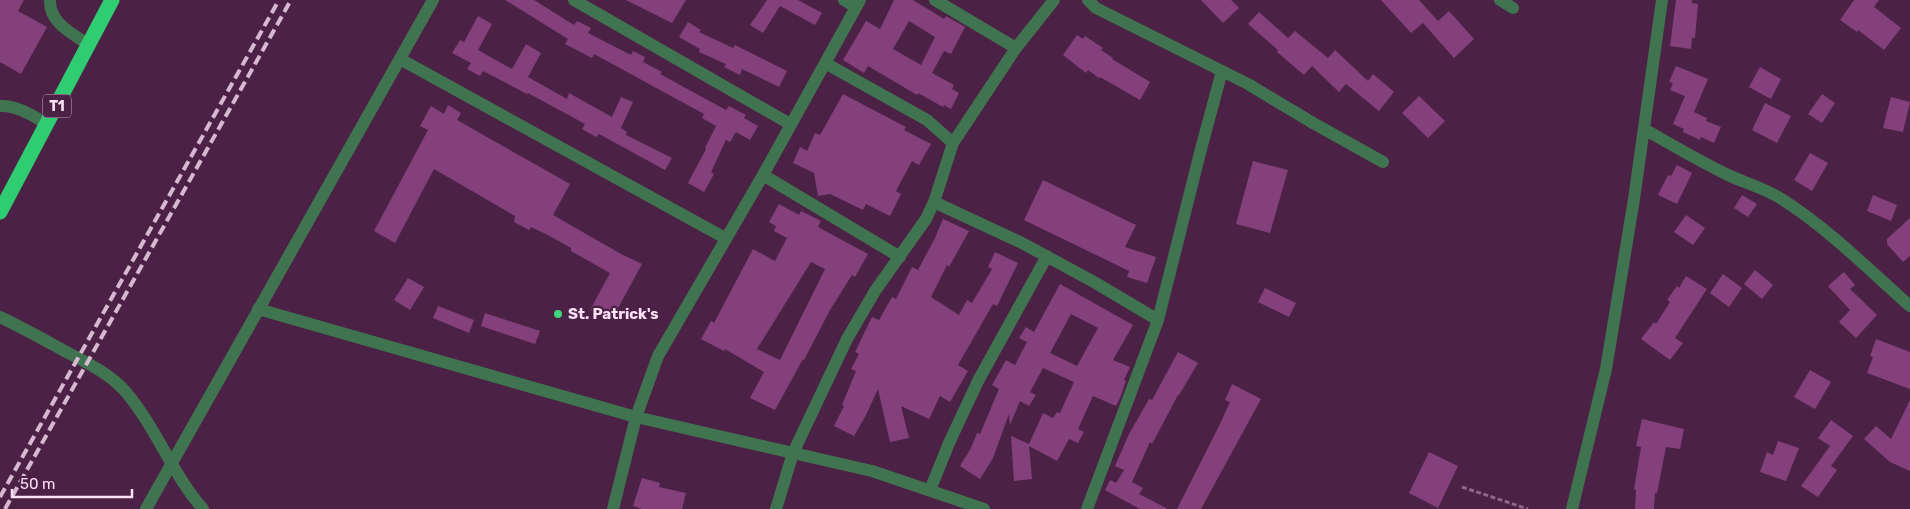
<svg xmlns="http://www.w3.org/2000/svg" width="1910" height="509" font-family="Rubik,sans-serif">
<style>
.building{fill:#83407a;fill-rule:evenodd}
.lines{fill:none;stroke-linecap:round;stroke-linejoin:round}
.path{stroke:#8c6986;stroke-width:3;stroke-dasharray:5 2.5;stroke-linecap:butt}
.minor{stroke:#407450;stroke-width:12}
.highway{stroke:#2fcc72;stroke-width:15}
.rail{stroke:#d6b8d0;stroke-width:4;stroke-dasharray:10 5;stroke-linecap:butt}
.poi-dot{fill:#40d77c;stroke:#4b2245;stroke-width:2}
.labels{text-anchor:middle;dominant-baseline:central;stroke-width:4.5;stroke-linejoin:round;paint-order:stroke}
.shield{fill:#4b2245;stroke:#c8a8c2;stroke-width:1}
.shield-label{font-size:14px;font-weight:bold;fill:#fde2f7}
.poi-label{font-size:15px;font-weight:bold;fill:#fde2f7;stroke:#4b2245;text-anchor:start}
</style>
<rect width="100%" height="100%" fill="#4b2245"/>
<path class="building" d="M0,0H24L18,11L47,27L21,74L0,62Z
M505,0H534L574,25L577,21L591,28L588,33L631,55L633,51L645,57L643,62L662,72L660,74L726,110L729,106L746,115L744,118L758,126L750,140L736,132L730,142L726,140L711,172L714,174L704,192L688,183L706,149L705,148L716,126L702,118L704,114L594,54L592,58L565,44L568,39Z
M626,0H686L672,23Z
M767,0H798L822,13L815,25L780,6L763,33L750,25Z
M894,0H913L944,19L946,16L965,27L951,54L944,51L932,73L954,85L952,89L959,93L951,109L944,105L943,107L918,93L917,95L868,66L864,73L843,60L866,21L880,29ZM909,21L935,37L921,65L893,49Z
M1201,0H1231L1239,8L1223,23Z
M1381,0H1419L1438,21L1449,11L1474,39L1454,58L1423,23L1411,33Z
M1676,0H1692V3L1698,4L1695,38H1692L1691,49L1670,46Z
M1854,0H1879L1874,7L1901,28L1884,50L1858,30L1857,32L1840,20Z
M1259,12L1288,38L1295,31L1328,58L1335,50L1368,81L1373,74L1394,92L1379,111L1346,84L1339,92L1312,66L1304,75L1277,52L1278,50L1248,24Z
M478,16L492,24L478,50L501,63L512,69L526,44L541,53L528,77L567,99L569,93L612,117L621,97L633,102L621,128L627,132L626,135L672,158L665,170L599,134L596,137L582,129L585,124L528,93L527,94L483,71L480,76L467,69L471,63L452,53L460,40L464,42Z
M688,22L701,30L699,32L733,48L735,45L787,71L779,87L742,69L740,75L724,67L726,64L699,52L700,49L679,37Z
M1077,35L1083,39L1085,36L1103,48L1101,50L1113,58L1112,59L1150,82L1140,100L1100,77L1099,78L1088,70L1086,73L1063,55Z
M1676,66L1708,79L1694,112L1707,118L1706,121L1721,127L1714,143L1701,137L1700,140L1683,132L1684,129L1673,124L1685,96L1670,90L1673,83L1669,82Z
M1760,67L1781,79L1771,99L1749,87Z
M843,94L906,127L904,130L931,144L919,165L912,161L896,191L901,194L890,216L866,204L863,210L830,194L818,196L814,173L793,163L800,147L807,151L815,133L820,135Z
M1822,94L1835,103L1822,123L1808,114Z
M1419,96L1445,121L1428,138L1402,113Z
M1891,97L1910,102L1903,132L1883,128Z
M1765,103L1791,116L1777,143L1752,130Z
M448,105L461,113L457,120L570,184L553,215L621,254L642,264L611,321L590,310L610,273L571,251V248L548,235L531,227L529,230L514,222L515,216L434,169L395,243L374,231L428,130L420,126L431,106L444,114Z
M1810,153L1828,163L1812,191L1794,180Z
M1253,161L1288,170L1270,233L1236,224Z
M1677,165L1692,173L1677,204L1658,195L1668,175L1671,176Z
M1043,180L1136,225L1125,247L1156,257L1147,283L1127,277L1129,271L1024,220Z
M1742,195L1757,204L1748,217L1734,208Z
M1873,195L1897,205L1891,221L1867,211Z
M779,204L799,215L801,211L821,221L818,227L868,254L855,277L852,275L830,310L804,360L803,359L775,410L750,398L764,372L725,349L724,351L701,339L711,321L714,323L753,249L775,261L787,238L774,231L776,226L769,222ZM811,262L825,269L780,360L757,349Z
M1686,215L1705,228L1693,245L1674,232Z
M1910,218V256L1903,262L1887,244V239Z
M943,219L969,231L949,267L947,265L931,297L959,315L967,300L972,303L992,269L988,267L995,252L1018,263L997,306L993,304L958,365L968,371L950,402L940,396L929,419L901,406L909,438L890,442L878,389L866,415L854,436L834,426L844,406L842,405L856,371L851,369L859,354L855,352L872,317L879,320L892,297L896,299L912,267L918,270L935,238Z
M1755,270L1773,285L1762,299L1744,284Z
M1844,272L1855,285L1850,289L1877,315L1856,338L1839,322L1850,310L1828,286Z
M1723,274L1742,288L1729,307L1710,293Z
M1686,276L1707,289L1675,338L1683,343L1670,360L1641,339L1654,322L1656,324L1670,302L1667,300L1677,286L1679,288Z
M408,278L424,287L410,310L394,300Z
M1060,284L1133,325L1113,360L1130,367L1124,380L1126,381L1120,398L1116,406L1093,396L1078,429L1084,432L1078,443L1069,439L1057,461L1029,446L1032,479L1014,481L1011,436L1029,444L1043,413L1053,418L1057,412L1060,413L1074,382L1043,368L1030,392L1036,395L1029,406L1020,401L1010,425L1009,414L993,458L980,479L960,466L971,448L977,433L980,434L999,389L992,385L1006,360L1015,365L1027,342L1019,338L1026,327L1034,332ZM1071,314L1098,328L1077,366L1050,353Z
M1265,288L1296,303L1289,317L1258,302Z
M438,306L474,320L469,333L433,318Z
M485,313L540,331L535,344L481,326Z
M1876,339L1910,352V389L1867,373L1873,357L1870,356Z
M1178,352L1198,363L1179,395H1178L1152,444L1150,442L1132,482L1143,488L1139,494L1168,509H1140L1105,490L1110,480L1116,483L1124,470L1115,466L1129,434L1149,399L1152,400Z
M1810,370L1831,382L1815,409L1794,397Z
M1232,384L1261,399L1201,509H1177L1219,426L1230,402L1225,400Z
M1910,400V471L1890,462L1864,439L1876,426L1891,439Z
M1642,419L1684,429L1680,449L1666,447L1657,493H1655L1654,509H1635L1636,490L1634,489L1641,447L1636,446Z
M1831,420L1853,436L1831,466L1837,470L1818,497L1801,486L1830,446L1818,438Z
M1778,441L1799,448L1786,481L1760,472L1767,452L1773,455Z
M1429,452L1458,466L1438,508L1409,493Z
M642,478L660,483L659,487L686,493L682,509H642L633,506Z"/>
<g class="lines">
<path class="path" d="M1462,487L1528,509"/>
<path class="minor" d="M50,0C49,23 72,33 89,45
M574,0L790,124
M844,0L856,7
M935,0L1016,48
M1088,0L1096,8L1248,84L1313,123L1383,162
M1500,0L1513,8
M400,59L725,238
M0,106C17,105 33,116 47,124
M1644,129C1672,145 1699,161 1728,175C1745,183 1764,188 1780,198C1828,228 1868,269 1910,306
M953,143L1016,48L1054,0
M763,175L900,257
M934,202L1022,243L1094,282L1158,320
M258,309L636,417L872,471L984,509
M0,317C21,327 41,338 61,349C83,361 108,372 125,391C156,427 172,474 203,509
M930,490L949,443L978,381L1047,256
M146,509L433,0
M613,509L636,417L658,356L763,175L860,0
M776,509L793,453L847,339L875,291L926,219L934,202L953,143L927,120L825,63
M1087,509L1158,320L1201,149L1222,71
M1572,509L1606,369L1634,199L1662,0"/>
<path class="highway" d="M0,212L112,0"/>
<path class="rail" d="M0,497L279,0
M5,509L291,0"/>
</g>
<circle class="poi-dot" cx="558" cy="314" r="5"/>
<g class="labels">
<rect class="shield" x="43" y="94.5" width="28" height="23" rx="4"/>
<g class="shield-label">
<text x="57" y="106">T1</text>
</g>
<g class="poi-label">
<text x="568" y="314">St. Patrick's</text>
</g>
</g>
<path d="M12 489v8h120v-8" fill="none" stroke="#fde2f7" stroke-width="2.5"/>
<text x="20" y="489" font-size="15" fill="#fde2f7" stroke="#4b2245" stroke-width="4" paint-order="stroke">50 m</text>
</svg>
